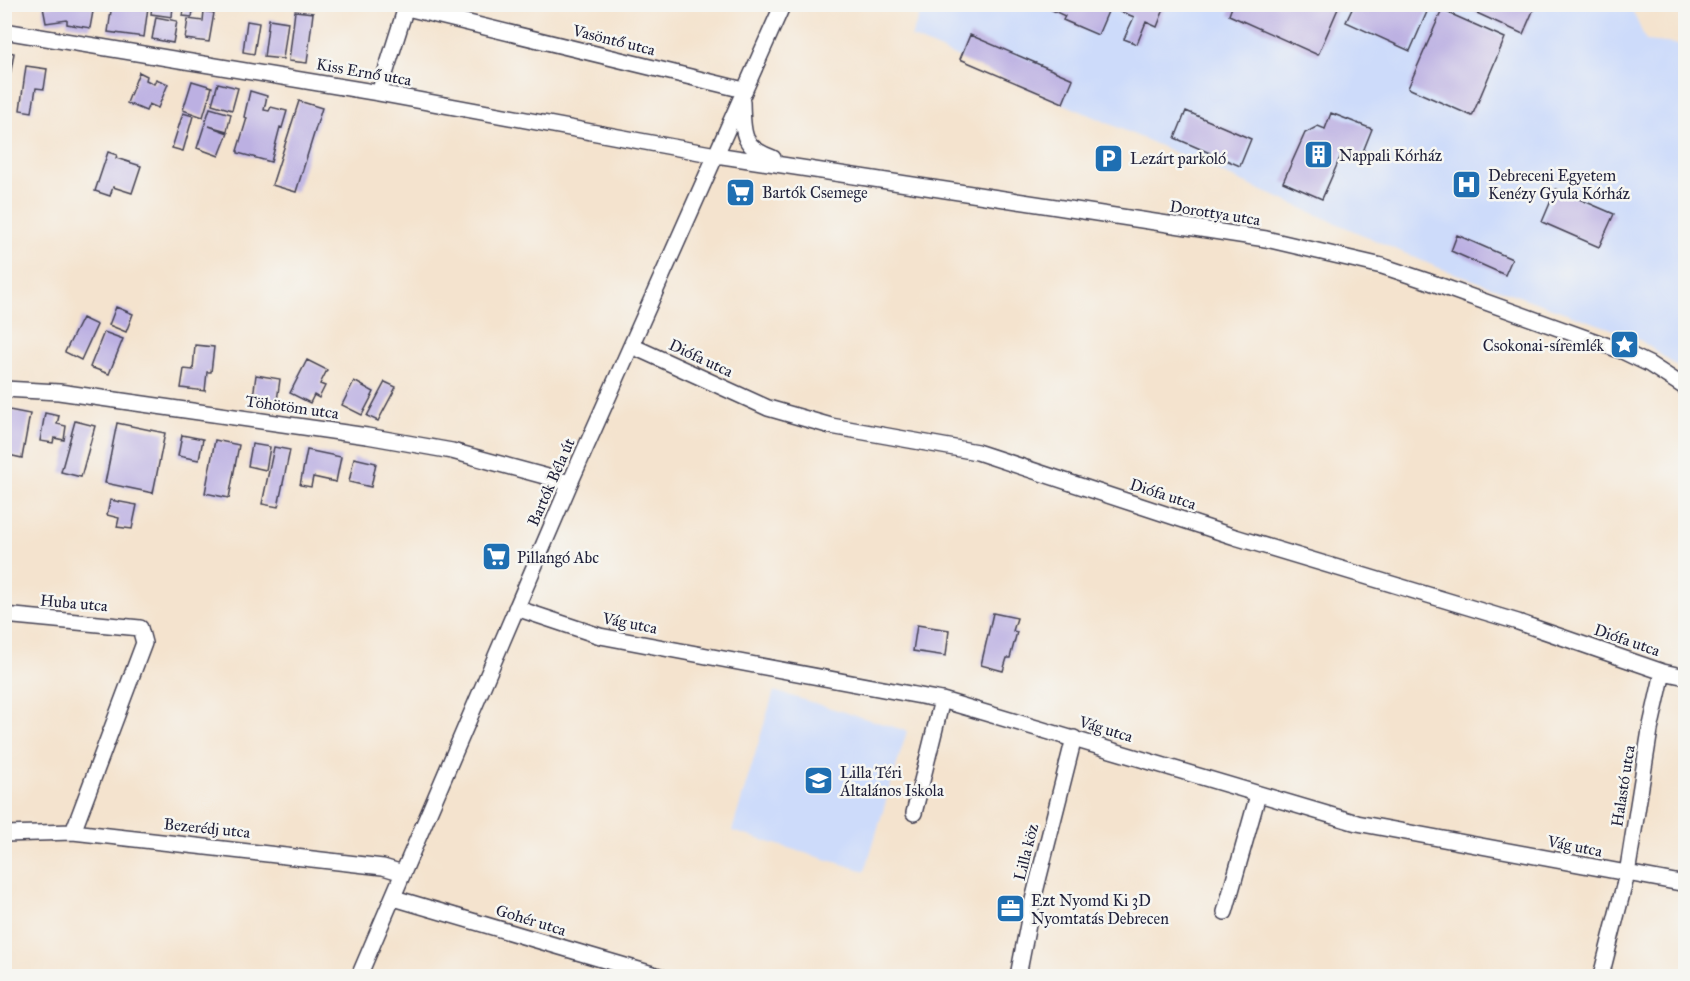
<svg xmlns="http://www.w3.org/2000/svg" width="1690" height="981" font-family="'IM FELL Great Primer',serif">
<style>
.built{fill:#cddbfa}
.building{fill:#bcb0e2}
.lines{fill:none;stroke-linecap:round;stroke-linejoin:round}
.minor-casing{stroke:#423f51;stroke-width:18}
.minor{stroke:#fff;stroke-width:15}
.labels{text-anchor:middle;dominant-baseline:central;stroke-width:5;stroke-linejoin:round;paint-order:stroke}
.street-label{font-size:16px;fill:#22223b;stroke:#f6f6f2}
.poi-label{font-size:16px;fill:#22223b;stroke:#f6f6f2;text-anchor:start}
</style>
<rect width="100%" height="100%" fill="#f6f6f2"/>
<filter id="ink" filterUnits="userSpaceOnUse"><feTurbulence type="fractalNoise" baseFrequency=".0167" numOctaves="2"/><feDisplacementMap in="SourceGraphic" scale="12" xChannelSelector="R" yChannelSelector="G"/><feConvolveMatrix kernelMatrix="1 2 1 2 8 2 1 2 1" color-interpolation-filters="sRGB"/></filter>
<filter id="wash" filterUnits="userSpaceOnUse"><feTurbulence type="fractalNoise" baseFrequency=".008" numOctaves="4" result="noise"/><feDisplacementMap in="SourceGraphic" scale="24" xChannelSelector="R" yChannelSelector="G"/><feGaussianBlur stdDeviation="1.35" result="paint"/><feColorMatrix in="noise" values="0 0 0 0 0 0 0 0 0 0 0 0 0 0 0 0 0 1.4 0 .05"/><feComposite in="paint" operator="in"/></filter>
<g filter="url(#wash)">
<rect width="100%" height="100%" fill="#f4e3ce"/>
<path class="built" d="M924,4L1630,5L1646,41L1685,45V372L1637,338L1434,266L911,37Z
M774,691L907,731L865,871L732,831Z"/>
<g id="blocks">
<path class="building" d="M61,4L94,6L90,28L67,24V20L46,23L43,7Z
M112,4H133L148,7L144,37L108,32Z
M185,4H194L192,17L183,16Z
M214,4H232L231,10L214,7Z
M1039,4H1166L1157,27L1146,22L1137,44L1124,39L1134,17L1110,7L1098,35L1063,20L1065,16Z
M1233,4H1340L1318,55L1229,15Z
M1457,4H1536L1523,34Z
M152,5H173L172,17L151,14Z
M1354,5H1430L1410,51L1346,22Z
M1442,10L1505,38L1472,116L1408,88Z
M204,11L214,13L209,42L185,39L188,19L203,21Z
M295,11L313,13L307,63L289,61Z
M156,17L177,21L173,43L152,39Z
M269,19L288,22L283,59L264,57Z
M247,21L259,23L254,54L243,52Z
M970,35L1073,79L1063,103L960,59Z
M4,51L14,53L8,88H4Z
M26,66L47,69L44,89L36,88L32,112L20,110Z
M139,72L147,76L146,80L154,84L156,79L168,84L158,108L149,104L146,111L127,103Z
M192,81L212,87L203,117L183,110Z
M218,83L238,88L232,110L212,104Z
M250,91L267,96L264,110L269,111L271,107L287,111L282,128L280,127L271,162L238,153V151H237L247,118L244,117Z
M299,101L322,108L296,192L272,185Z
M210,108L231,114L227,131L209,126L228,133L219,156L197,148Z
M1186,111L1251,139L1240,166L1175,138Z
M183,113L193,116L183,151L172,148Z
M1331,113L1372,129L1360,159L1343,151L1322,199L1283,182L1305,133L1318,126L1325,129Z
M108,152L117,155L116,158L141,166L132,193L113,187L110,196L95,191Z
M1556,189L1614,214L1599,247L1542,222Z
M1457,235L1512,259L1505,275L1451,251Z
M116,307L133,314L126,332L109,325Z
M82,318L97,325L81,360L65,352Z
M104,332L123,339L109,374L90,367Z
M195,345L214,347L211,372H207L205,391L181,388L184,369L193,370Z
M307,360L327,370L320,384L325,386L319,398L314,395L310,403L290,393Z
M256,375L280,379L277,401L253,397Z
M354,381L374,392L362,415L342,405Z
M385,382L396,387L378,421L367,416Z
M4,409L30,414L22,458L4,454Z
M45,413L59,416L57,424L66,426L64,440L54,438L53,443L40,441Z
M75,421L95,426L81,477L61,472Z
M117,423L165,433L153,493L105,483Z
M182,435L203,439L199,460L178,456Z
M215,440L239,445L229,498L205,493Z
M252,444L270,447L266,470L248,466Z
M274,447L290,450L278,507L262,504Z
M307,450L341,457L336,482L313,477L311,487L300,485Z
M354,458L376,463L371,487L349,482Z
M110,500L137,505L132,529L117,527L119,518L107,515Z
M993,613L1017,618L1013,631L1017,632L1010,658H1007L1003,671L981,665Z
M917,625L949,630L946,656L913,651Z"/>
</g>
</g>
<g filter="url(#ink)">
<use href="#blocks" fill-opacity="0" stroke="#423f51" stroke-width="1.5"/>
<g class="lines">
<defs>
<path id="minor" d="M407,8L744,90
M4,31L379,93L716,155L1266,239L1382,266L1427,281L1622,351L1649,364L1686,388
M379,93L407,4
M742,102C743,133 741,147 773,158
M632,346L768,408L831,426L977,452L1235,537L1518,622L1663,672L1686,677
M4,389L59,392L367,436L452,451L570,483
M516,608L600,636L942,700L1357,823L1686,884
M4,615L140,628L144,643L73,832
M914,813L942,700
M4,834L73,832L383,867L403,873
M394,898L659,976
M1225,912L1258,795
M359,976L570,483L783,4
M1018,976L1032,904L1074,738
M1601,976L1627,874L1650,730L1663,672"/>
</defs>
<use href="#minor" class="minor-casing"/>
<use href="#minor" class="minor"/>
</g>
</g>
<defs>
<symbol id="building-square" viewBox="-11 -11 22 22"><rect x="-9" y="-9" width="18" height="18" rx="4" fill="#1f6fb2" stroke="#f6f6f2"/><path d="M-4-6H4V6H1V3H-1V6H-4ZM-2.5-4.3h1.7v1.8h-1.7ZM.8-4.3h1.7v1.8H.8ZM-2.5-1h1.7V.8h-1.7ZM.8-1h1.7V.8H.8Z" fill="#fff"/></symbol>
<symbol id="parking-square" viewBox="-11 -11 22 22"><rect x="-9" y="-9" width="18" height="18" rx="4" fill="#1f6fb2" stroke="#f6f6f2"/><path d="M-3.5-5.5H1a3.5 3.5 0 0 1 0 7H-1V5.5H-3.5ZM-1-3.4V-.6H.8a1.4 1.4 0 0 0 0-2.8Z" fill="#fff"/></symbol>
<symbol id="hospital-square" viewBox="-11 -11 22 22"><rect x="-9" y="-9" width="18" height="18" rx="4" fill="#1f6fb2" stroke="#f6f6f2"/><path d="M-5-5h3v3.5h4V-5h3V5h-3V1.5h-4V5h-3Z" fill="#fff"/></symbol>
<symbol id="supermarket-square" viewBox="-11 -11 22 22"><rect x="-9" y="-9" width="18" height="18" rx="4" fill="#1f6fb2" stroke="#f6f6f2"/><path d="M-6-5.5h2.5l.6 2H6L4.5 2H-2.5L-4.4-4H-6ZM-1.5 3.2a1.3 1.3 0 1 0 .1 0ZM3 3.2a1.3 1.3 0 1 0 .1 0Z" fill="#fff"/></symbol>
<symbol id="sight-square" viewBox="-11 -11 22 22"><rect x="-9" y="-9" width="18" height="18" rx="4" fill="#1f6fb2" stroke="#f6f6f2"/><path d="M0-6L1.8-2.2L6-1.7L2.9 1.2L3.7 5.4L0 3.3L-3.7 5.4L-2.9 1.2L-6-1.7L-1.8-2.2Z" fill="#fff"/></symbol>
<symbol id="school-square" viewBox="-11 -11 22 22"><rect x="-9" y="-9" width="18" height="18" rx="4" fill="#1f6fb2" stroke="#f6f6f2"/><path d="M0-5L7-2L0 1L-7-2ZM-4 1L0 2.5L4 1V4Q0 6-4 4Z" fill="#fff"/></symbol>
<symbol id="office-square" viewBox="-11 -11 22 22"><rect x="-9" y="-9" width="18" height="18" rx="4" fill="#1f6fb2" stroke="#f6f6f2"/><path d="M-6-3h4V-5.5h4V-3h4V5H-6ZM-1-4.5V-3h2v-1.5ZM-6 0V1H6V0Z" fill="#fff"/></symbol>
</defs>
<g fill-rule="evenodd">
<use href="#building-square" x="1302" y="138" width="33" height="33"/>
<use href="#parking-square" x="1092" y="142" width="33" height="33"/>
<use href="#hospital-square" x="1450" y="168" width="33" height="33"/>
<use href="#supermarket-square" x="724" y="176" width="33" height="33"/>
<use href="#sight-square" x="1608" y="328" width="33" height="33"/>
<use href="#supermarket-square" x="480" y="540" width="33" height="33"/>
<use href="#school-square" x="802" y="764" width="33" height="33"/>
<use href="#office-square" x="994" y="892" width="33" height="33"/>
</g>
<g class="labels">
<g class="street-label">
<text transform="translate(614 40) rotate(14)">Vasöntő utca</text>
<text transform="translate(364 72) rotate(10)">Kiss Ernő utca</text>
<text transform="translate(1215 213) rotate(9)">Dorottya utca</text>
<text transform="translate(701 358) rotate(25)">Diófa utca</text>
<text transform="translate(292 407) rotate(8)">Töhötöm utca</text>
<text transform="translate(551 482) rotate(-66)">Bartók Béla út</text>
<text transform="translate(1163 494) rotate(18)">Diófa utca</text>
<text transform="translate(74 603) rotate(5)">Huba utca</text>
<text transform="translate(630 623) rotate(11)">Vág utca</text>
<text transform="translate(1627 640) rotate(19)">Diófa utca</text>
<text transform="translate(1106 729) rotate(17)">Vág utca</text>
<text transform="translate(1623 786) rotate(-81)">Halastó utca</text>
<text transform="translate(207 828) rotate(6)">Bezerédj utca</text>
<text transform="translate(1575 846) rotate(11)">Vág utca</text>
<text transform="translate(1026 852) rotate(-76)">Lilla köz</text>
<text transform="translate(531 920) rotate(17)">Gohér utca</text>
</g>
<g class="poi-label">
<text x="1339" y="155">Nappali Kórház</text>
<text x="1130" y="158">Lezárt parkoló</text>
<text x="1488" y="175">Debreceni Egyetem<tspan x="1488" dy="18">Kenézy Gyula Kórház</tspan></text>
<text x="762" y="192">Bartók Csemege</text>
<text x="1604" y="345" text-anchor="end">Csokonai-síremlék</text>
<text x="517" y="557">Pillangó Abc</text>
<text x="840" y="772">Lilla Téri<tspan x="840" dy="18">Általános Iskola</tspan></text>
<text x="1031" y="900">Ezt Nyomd Ki 3D<tspan x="1031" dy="18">Nyomtatás Debrecen</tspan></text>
</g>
</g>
<rect width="1690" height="981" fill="none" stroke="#f6f6f2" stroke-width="24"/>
</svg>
